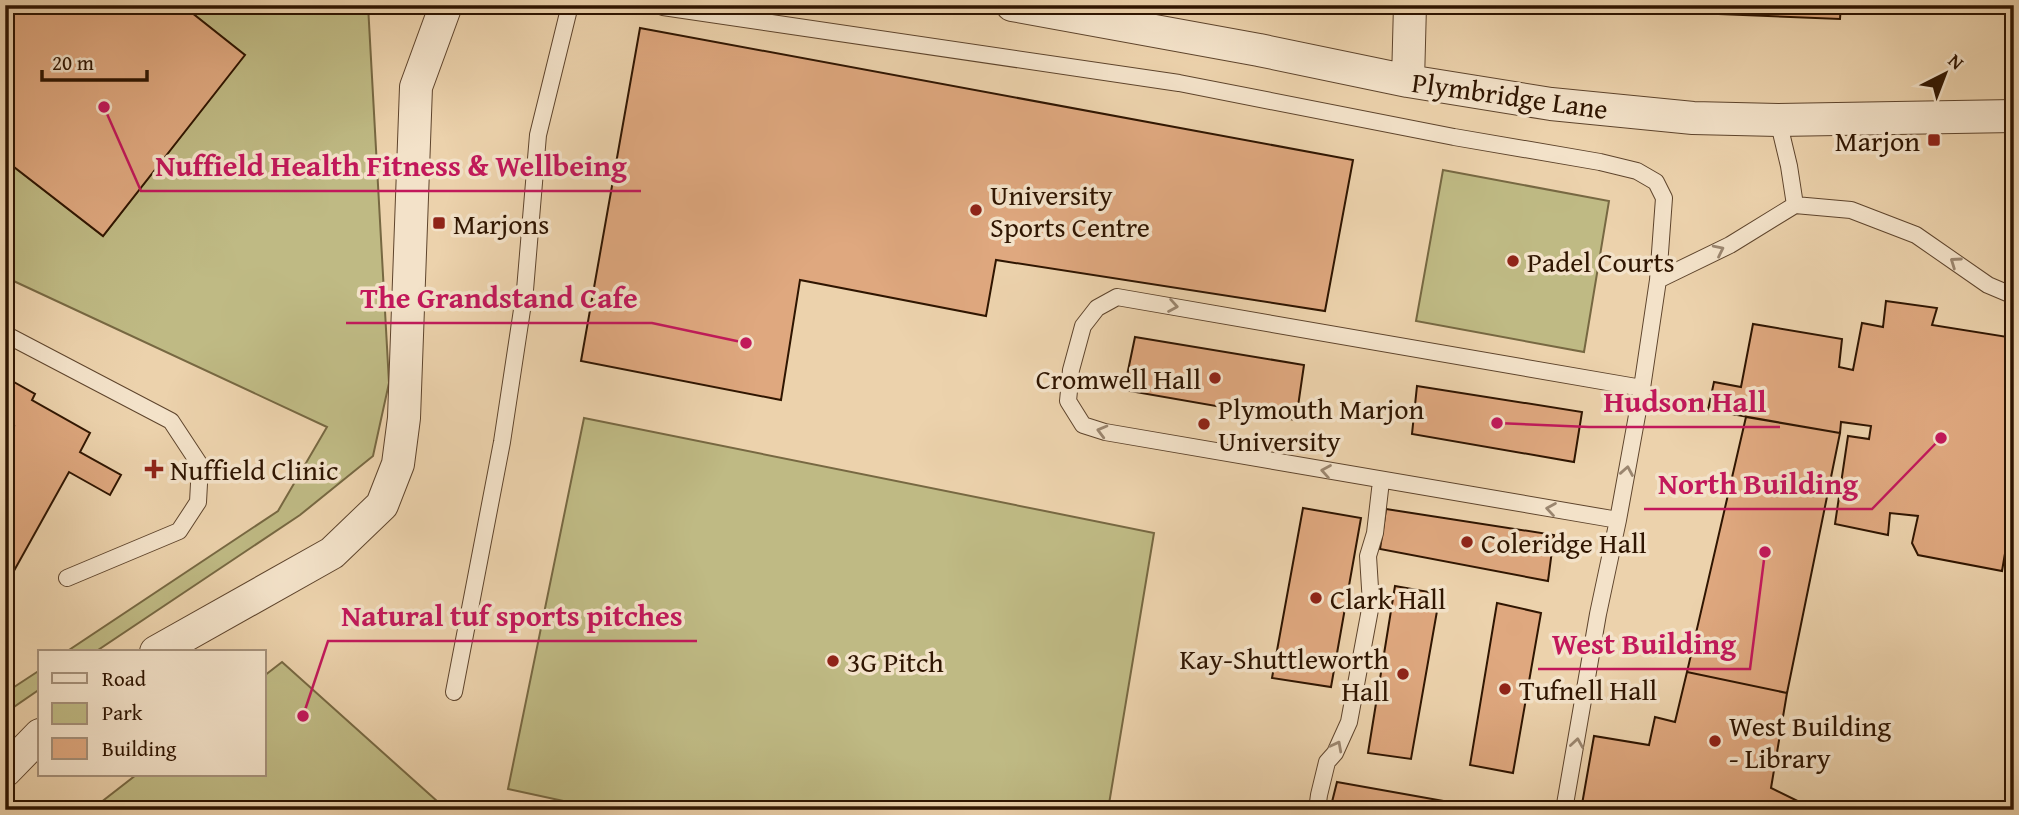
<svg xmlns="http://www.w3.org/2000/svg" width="2019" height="815" font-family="'Gentium Book Plus',serif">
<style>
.green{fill:#bfba84;stroke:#776842;stroke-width:2}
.building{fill:#dfa87f;stroke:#2f1501;stroke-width:2}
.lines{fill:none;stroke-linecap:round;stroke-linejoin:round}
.service-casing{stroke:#5e442c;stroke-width:18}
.minor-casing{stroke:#5e442c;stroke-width:34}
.service{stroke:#f3e2c9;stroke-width:16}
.minor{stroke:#f3e2c9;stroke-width:32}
.oneway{stroke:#9b866f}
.poi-dot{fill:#8f2418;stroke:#f3e2c9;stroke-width:2.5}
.labels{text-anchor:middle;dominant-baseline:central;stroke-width:7;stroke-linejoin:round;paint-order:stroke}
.street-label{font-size:28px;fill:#2f1501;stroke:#f3e2c9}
.poi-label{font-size:28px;fill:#2f1501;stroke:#f3e2c9;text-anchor:start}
.leader{fill:none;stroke:#c2185b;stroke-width:2.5}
.callout-dot{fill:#c2185b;stroke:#f3e2c9;stroke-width:2.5}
.callout-label{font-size:30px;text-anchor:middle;font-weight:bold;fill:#c2185b;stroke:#f3e2c9;stroke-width:7;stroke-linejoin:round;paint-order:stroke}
</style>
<rect width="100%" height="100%" fill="#ecd2ac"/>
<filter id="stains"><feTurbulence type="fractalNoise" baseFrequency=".00286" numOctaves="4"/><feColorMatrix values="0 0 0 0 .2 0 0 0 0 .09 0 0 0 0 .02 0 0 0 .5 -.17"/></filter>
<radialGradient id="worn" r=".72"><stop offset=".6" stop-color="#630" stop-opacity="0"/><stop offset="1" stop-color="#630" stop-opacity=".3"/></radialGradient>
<path class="green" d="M182,5H368L389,383L373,456L300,515L95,652H66L278,511L327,427L5,277V160L103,236L244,55Z
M1443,170L1609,201L1584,352L1416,321Z
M584,418L1154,533L1108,810H605L508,789Z
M282,662L447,810H91L136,775H264V676Z
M40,670V689L5,713V693Z"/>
<path class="building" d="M5,5H182L245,55L103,236L5,160Z
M1596,5H1841L1840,19L1596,9Z
M640,28L1353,160L1325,311L996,260L986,316L800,280L781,400L581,361Z
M1886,301L1937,308L1932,325L2014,338V501L2002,571L1918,555L1912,543L1918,516L1890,513L1888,535L1835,524L1848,436L1869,439L1871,426L1841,422L1840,433L1708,410L1714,382L1741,387L1753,324L1842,339L1839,367L1853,370L1862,323L1883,327Z
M1135,337L1304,365L1296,420L1124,390Z
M5,377L35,394L32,400L90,433L80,452L121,475L110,495L69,472L5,587V440L14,426L5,421Z
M1417,386L1582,412L1574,462L1412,434Z
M1746,417L1840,433L1787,693L1687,672Z
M1303,508L1361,518L1331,687L1272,678Z
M1386,509L1554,535L1548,581L1380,549Z
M1395,586L1440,594L1411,759L1368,753Z
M1497,603L1541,613L1513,773L1470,765Z
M1687,672L1787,693L1771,788L1816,810H1581L1594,736L1649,745L1655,717L1675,722Z
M1337,782L1494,810H1330Z"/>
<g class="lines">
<defs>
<path id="service" d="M663,7L1179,83L1454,137L1600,162L1637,171L1656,182L1664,198L1658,280L1642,388L1618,520L1598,614L1564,810
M1778,120L1789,166L1795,205
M1658,280L1730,245L1795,205L1851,210L1916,235L1988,285L2014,296
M5,334L171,421L200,465L198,502L179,531L67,578
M1618,520L1105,432L1083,425L1068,401L1071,370L1083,326L1097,308L1117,297L1642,388
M454,692L502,442L525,290L538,135L570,5
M1317,810L1319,795L1327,762L1335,753L1349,722L1371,604L1368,556L1375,533L1381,481"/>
<path id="minor" d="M1012,5L1259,50L1408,81L1551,104L1693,118L1778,120L2014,116
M1408,81L1410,5
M156,652L332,553L382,505L398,464L404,418L416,87L446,5
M5,771L40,735"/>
</defs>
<use href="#service" class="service-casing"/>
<use href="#minor" class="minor-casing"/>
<use href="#service" class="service"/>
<use href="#minor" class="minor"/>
</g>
<defs><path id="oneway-chevron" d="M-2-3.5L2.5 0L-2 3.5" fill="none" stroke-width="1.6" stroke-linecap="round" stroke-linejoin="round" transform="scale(1.75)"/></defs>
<g class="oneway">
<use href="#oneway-chevron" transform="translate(1719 250) rotate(-26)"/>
<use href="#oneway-chevron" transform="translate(1955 262) rotate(-145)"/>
<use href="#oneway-chevron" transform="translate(1173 306) rotate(10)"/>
<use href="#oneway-chevron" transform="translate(1102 431) rotate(-165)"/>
<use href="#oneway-chevron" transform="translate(1326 471) rotate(-170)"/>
<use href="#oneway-chevron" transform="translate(1627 471) rotate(-80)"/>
<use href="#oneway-chevron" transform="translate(1551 509) rotate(-171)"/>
<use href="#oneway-chevron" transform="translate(1577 743) rotate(-81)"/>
<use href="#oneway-chevron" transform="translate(1337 746) rotate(-62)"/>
</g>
<g class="poi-dot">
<rect x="1927" y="133" width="14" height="14" rx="3.5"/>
<circle cx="976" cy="210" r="7"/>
<rect x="432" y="216" width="14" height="14" rx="3.5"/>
<circle cx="1513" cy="261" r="7"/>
<circle cx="1215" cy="378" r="7"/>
<circle cx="1204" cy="424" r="7"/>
<path d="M150.5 458.5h7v7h7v7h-7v7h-7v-7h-7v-7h7z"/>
<circle cx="1467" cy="542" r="7"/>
<circle cx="1316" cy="598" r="7"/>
<circle cx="833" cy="661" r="7"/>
<circle cx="1403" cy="674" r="7"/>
<circle cx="1505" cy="689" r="7"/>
<circle cx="1715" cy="741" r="7"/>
</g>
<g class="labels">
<g class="street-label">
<text transform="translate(1510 95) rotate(8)">Plymbridge Lane</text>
</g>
<g class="poi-label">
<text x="1920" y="140" text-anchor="end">Marjon</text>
<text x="990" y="194">University<tspan x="990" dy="32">Sports Centre</tspan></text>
<text x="453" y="223">Marjons</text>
<text x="1527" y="261">Padel Courts</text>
<text x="1201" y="378" text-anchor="end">Cromwell Hall</text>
<text x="1218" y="408">Plymouth Marjon<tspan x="1218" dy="32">University</tspan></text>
<text x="170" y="469">Nuffield Clinic</text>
<text x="1481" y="542">Coleridge Hall</text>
<text x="1330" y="598">Clark Hall</text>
<text x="1389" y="658" text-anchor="end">Kay-Shuttleworth<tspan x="1389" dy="32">Hall</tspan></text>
<text x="847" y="661">3G Pitch</text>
<text x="1519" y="689">Tufnell Hall</text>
<text x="1729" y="725">West Building<tspan x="1729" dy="32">- Library</tspan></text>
</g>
</g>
<path class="leader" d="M104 107L141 191H641M746 343L652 323H346M1497 423L1589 427H1780M1941 438L1872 509H1644M303 716L328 641H697M1765 552L1750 669H1538"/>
<g class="callout-dot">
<circle cx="104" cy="107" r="7"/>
<circle cx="746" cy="343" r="7"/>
<circle cx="1497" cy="423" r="7"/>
<circle cx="1941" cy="438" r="7"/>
<circle cx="303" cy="716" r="7"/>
<circle cx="1765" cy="552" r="7"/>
</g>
<g class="callout-label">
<text x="391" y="176">Nuffield Health Fitness &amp; Wellbeing</text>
<text x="499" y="308">The Grandstand Cafe</text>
<text x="1685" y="412">Hudson Hall</text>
<text x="1758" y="494">North Building</text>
<text x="512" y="626">Natural tuf sports pitches</text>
<text x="1644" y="654">West Building</text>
</g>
<rect width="2019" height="815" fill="none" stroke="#ecd2ac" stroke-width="28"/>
<rect x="7" y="7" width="2005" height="801" fill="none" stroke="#2f1501" stroke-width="3.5"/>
<rect x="14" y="14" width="1991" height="787" fill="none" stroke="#2f1501" stroke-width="2"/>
<rect x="38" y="650" width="228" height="126" fill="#f3e2c9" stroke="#a59079" stroke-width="2"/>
<rect x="52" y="673" width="35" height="10" fill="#f3e2c9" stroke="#a59079" stroke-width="2"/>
<text x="102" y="686" font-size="21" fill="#2f1501">Road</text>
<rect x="52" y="703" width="35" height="21" fill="#bfba84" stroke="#a59079" stroke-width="2"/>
<text x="102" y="720" font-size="21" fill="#2f1501">Park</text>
<rect x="52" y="738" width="35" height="21" fill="#dfa87f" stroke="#a59079" stroke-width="2"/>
<text x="102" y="756" font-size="21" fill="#2f1501">Building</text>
<g transform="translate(1945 74) rotate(42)" stroke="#f3e2c9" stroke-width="5" paint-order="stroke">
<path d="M0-5L12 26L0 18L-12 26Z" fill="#2f1501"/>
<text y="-10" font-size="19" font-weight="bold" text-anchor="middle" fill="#2f1501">N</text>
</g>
<path d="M42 70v10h105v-10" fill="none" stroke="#2f1501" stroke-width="3.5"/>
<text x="52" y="70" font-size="21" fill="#2f1501" stroke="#f3e2c9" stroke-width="5" paint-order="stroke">20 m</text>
<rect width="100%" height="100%" filter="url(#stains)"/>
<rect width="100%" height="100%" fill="url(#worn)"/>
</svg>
